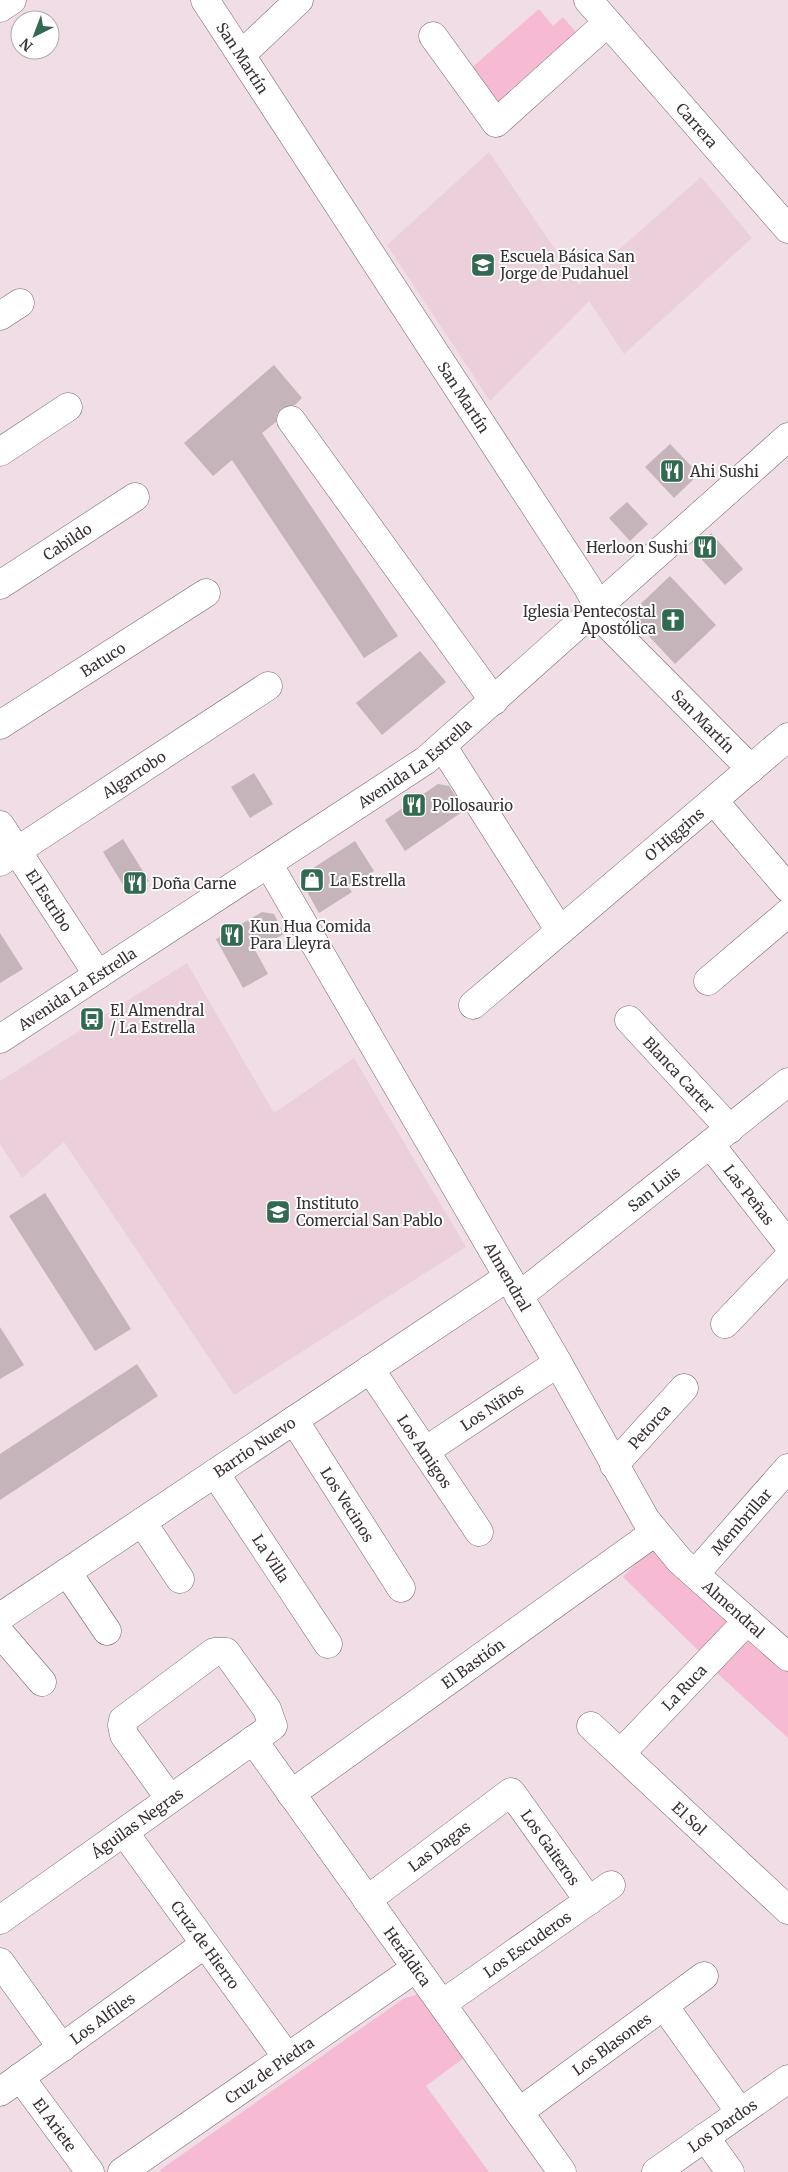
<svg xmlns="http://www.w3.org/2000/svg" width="788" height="2172" font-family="Merriweather,serif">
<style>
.built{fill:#ebd0db}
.green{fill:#f6bad3}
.building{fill:#c6b4bb}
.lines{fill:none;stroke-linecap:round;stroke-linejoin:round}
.minor-casing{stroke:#74646b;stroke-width:29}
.major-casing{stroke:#74646b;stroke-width:29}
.minor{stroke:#fff;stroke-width:28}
.major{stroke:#fff;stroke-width:28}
.labels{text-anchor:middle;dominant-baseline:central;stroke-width:4;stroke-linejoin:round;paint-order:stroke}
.street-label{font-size:15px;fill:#393235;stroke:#fff}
.poi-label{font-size:15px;fill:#393235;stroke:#fff;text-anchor:start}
</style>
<rect width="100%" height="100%" fill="#f0dde5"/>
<path class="built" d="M489,152L579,285L701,177L752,238L624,354L589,301L490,401L387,245Z
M187,963L274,1113L354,1058L466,1247L234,1395L64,1142L22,1178L0,1144V1081Z"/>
<path class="green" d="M539,9L553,26L563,17L580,37L499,106L468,71Z
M652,1547L731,1624L702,1654L623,1577Z
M750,1637L788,1671V1738L716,1672Z
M418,1994L465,2057L426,2086L489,2172H161L160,2170L403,1999Z"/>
<path class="building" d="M274,365L302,398L295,405L282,408L277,414L276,422L262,433L398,636L364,658L232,460L213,476L184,443Z
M670,444L699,474L674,498L645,467Z
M627,502L648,524L630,541L609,518Z
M711,533L743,569L725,585L693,550Z
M670,576L716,625L675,664L629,615Z
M420,651L446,682L382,735L356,703Z
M254,773L273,804L250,818L231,787Z
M438,784L449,786L465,810L405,851L385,820Z
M123,839L149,881L128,893L103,852Z
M355,841L374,871L348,887L352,892L319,913L305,888L307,872Z
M262,912L274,914L284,934L255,950L268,974L243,988L216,939Z
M0,933L23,969L0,983Z
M45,1193L131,1329L95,1351L9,1216Z
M0,1327L24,1365L0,1379Z
M137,1364L158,1396L0,1500V1454Z"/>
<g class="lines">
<defs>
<g id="minor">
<path id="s1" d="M205,0L587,586L609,626L751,769"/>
<path id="s2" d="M588,0L788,229"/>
<path d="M0,8L12,0"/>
<path d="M433,36L496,123L607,23"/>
<path d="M241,55L299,0"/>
<path d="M0,316L20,303"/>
<path d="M291,420L494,701"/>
<path d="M0,452L68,407"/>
<path id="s3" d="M0,585L135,497"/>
<path id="s4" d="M0,725L206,593"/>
<path d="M443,747L560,931"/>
<path d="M714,801L788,888"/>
<path id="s5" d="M0,825L98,975"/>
<path id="s6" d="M0,862L268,686"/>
<path id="s7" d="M269,865L558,1363L646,1520L680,1561L788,1657"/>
<path d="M708,981L788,913"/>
<path id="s8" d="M473,1005L788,737"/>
<path id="s9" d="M629,1020L730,1129"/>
<path id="s10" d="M710,1144L788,1244"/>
<path id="s11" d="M519,1296L788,1082"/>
<path d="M725,1324L788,1258"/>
<path id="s12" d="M370,1369L479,1532"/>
<path id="s13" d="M294,1420L401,1588"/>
<path id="s14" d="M425,1451L558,1363"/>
<path id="s15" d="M614,1465L684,1388"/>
<path id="s16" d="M215,1473L328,1644"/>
<path d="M142,1522L180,1579"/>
<path d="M67,1572L107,1631"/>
<path id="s17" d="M695,1574L788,1468"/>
<path id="s18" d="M0,1617L508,1277"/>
<path d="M0,1633L42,1682"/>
<path id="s19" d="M591,1726L788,1910"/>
<path id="s20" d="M253,1740L562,2172"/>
<path id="s21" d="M621,1753L747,1621"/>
<path id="s22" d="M291,1794L655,1532"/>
<path id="s23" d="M124,1832L287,2057"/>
<path id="s24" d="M367,1900L511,1792L589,1901"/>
<path id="s25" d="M0,1920L273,1726L267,1709L226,1652H214L123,1720L122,1725L124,1735L170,1799"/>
<path d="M0,1962L62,2048"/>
<path id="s26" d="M442,2004L611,1885"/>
<path d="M664,2006L740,2112"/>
<path id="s27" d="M20,2077L90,2172"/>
<path id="s28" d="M0,2092L205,1944"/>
<path id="s29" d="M519,2112L704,1976"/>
<path d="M705,2137L730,2172"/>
<path id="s30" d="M122,2172L416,1968"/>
<path id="s31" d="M656,2172L788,2079"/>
</g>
<g id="major">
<path id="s32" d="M0,1039L426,760L788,437"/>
</g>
</defs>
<use href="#minor" class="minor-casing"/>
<use href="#major" class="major-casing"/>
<use href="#minor" class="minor"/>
<use href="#major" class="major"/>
</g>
<defs>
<symbol id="school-square" viewBox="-11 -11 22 22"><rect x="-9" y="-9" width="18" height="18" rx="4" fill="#316951" stroke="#fff"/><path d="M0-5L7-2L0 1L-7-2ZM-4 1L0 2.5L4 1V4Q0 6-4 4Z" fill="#fff"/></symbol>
<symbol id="restaurant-square" viewBox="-11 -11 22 22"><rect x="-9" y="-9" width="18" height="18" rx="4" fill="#316951" stroke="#fff"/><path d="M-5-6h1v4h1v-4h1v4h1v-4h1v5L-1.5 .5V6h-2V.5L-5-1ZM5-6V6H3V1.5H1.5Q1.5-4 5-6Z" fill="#fff"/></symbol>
<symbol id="church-square" viewBox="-11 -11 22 22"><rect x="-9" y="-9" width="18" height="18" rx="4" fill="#316951" stroke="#fff"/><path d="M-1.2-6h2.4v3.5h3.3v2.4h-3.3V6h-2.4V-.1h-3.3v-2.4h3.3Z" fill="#fff"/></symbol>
<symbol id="shop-square" viewBox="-11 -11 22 22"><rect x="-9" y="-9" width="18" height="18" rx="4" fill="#316951" stroke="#fff"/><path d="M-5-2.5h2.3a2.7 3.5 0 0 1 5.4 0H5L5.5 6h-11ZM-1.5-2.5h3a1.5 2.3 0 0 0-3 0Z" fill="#fff"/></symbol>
<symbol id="bus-square" viewBox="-11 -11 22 22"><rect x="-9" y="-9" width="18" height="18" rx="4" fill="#316951" stroke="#fff"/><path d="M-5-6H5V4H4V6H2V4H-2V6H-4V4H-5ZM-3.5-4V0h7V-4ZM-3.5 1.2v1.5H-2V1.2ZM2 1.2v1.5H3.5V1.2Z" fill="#fff"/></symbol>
</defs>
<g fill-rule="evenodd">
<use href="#school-square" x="469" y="251" width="28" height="28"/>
<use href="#restaurant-square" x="658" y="457" width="28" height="28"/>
<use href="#restaurant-square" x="691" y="533" width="28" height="28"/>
<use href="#church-square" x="659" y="606" width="28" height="28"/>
<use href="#restaurant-square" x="400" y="791" width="28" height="28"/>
<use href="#shop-square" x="298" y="866" width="28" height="28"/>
<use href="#restaurant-square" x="121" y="869" width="28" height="28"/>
<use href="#restaurant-square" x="218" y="921" width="28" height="28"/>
<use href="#bus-square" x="78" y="1005" width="28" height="28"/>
<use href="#school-square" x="264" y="1198" width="28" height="28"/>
</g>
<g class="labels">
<g class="street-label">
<text stroke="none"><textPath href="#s1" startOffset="69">San Martín</textPath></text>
<text stroke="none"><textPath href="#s2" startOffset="166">Carrera</textPath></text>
<text stroke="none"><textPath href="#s1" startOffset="474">San Martín</textPath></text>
<text stroke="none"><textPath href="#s3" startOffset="80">Cabildo</textPath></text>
<text stroke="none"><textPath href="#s4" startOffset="122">Batuco</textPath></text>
<text stroke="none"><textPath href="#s1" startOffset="879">San Martín</textPath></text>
<text stroke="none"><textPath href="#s32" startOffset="498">Avenida La Estrella</textPath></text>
<text stroke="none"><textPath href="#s6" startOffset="160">Algarrobo</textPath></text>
<text stroke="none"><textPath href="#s8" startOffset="264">O'Higgins</textPath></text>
<text stroke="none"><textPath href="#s5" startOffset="90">El Estribo</textPath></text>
<text stroke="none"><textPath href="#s32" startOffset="92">Avenida La Estrella</textPath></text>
<text stroke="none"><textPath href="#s9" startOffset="74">Blanca Carter</textPath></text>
<text stroke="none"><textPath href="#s11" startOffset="172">San Luis</textPath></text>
<text stroke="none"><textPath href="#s10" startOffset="64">Las Peñas</textPath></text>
<text stroke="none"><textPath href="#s7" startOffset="476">Almendral</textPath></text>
<text stroke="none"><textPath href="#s14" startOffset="80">Los Niños</textPath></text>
<text stroke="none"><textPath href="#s15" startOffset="52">Petorca</textPath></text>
<text stroke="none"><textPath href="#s18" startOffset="306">Barrio Nuevo</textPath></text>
<text stroke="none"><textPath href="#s12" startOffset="99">Los Amigos</textPath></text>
<text stroke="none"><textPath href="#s13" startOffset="100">Los Vecinos</textPath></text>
<text stroke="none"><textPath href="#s17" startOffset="70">Membrillar</textPath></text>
<text stroke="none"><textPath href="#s16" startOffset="102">La Villa</textPath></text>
<text stroke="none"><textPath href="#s7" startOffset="881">Almendral</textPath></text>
<text stroke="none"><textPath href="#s22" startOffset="224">El Bastión</textPath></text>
<text stroke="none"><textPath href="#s21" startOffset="91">La Ruca</textPath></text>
<text stroke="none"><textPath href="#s19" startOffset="135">El Sol</textPath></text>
<text stroke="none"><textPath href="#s25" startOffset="168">Águilas Negras</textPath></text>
<text stroke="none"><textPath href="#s24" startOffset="90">Las Dagas</textPath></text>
<text stroke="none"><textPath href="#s24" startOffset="248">Los Gaiteros</textPath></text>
<text stroke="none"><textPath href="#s23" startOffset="139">Cruz de Hierro</textPath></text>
<text stroke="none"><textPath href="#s26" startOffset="104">Los Escuderos</textPath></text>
<text stroke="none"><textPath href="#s20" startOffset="266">Heráldica</textPath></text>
<text stroke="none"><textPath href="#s28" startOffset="126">Los Alfiles</textPath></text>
<text stroke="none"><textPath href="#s29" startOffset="115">Los Blasones</textPath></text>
<text stroke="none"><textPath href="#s30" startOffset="179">Cruz de Piedra</textPath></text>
<text stroke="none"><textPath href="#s27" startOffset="59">El Ariete</textPath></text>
<text stroke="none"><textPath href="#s31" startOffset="81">Los Dardos</textPath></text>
</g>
<g class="poi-label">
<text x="500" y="256">Escuela Básica San<tspan x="500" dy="17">Jorge de Pudahuel</tspan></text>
<text x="690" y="471">Ahi Sushi</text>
<text x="688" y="547" text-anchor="end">Herloon Sushi</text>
<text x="656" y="611" text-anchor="end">Iglesia Pentecostal<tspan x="656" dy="17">Apostólica</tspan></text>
<text x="432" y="805">Pollosaurio</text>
<text x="330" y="880">La Estrella</text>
<text x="152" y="883">Doña Carne</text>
<text x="250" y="926">Kun Hua Comida<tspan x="250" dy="17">Para Lleyra</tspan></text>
<text x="110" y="1010">El Almendral<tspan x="110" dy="17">/ La Estrella</tspan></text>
<text x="296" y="1203">Instituto<tspan x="296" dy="17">Comercial San Pablo</tspan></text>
</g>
</g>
<g transform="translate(35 35) rotate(222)"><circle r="24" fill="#ffffff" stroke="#b0adae"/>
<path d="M0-4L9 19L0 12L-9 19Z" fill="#316951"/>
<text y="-8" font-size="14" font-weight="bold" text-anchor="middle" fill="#393235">N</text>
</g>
</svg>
